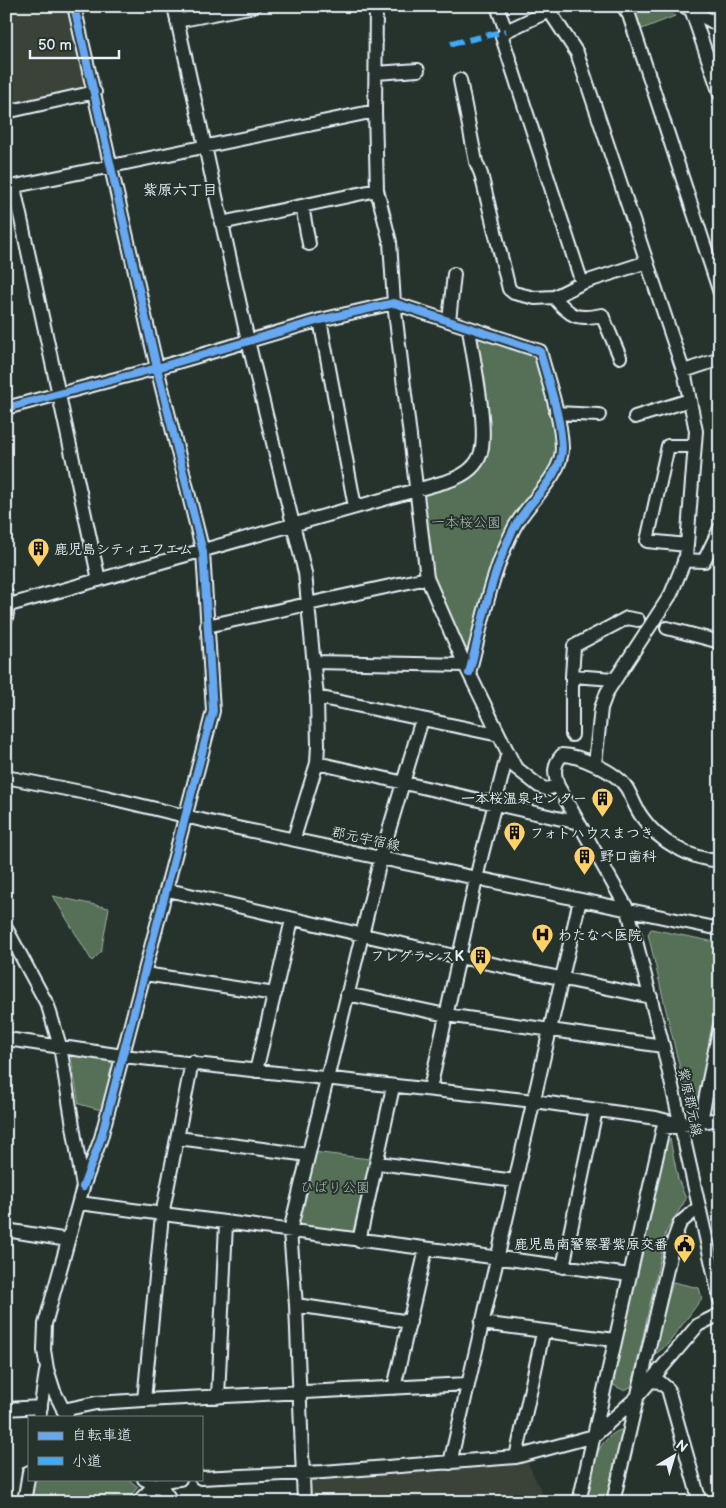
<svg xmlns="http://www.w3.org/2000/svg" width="726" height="1508" font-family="'Balsamiq Sans','Klee One',sans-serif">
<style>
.built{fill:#3a4238}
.green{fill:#546f56;stroke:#9eb0a7}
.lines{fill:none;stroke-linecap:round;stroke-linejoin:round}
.minor-casing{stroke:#e8f1f8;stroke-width:16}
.minor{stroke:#26332d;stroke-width:12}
.quiet{stroke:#3fa9f5;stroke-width:6;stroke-dasharray:12 6;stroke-linecap:butt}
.cycleway-casing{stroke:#26332d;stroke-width:11}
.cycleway{stroke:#66a8f1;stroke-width:8}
.labels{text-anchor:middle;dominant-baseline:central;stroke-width:4;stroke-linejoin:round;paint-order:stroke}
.park-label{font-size:14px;fill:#adbdb7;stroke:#26332d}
.poi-label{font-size:14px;font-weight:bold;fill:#e8f1f8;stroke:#26332d;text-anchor:start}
.street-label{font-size:14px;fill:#e8f1f8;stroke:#26332d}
.neighbourhood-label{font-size:15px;font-weight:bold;fill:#e8f1f8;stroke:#26332d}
</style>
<rect width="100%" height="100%" fill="#26332d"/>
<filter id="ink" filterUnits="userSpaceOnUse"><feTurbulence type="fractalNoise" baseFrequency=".02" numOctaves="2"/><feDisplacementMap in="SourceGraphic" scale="10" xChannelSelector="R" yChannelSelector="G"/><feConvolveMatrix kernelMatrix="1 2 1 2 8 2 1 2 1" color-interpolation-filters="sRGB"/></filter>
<g filter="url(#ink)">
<path class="built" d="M6,6H67L86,87L84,92L6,107Z
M528,1463L546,1502H308V1480Z"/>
<path class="green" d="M631,6H662L675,16L642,29Z
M478,336L536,355L557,447L550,471L520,506L497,550L470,655L465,656L430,575L422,497L429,491L479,465L489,445L474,339Z
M53,896L109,908L101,952L92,961Z
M651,929L720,943V994L696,1106L693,1108L688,1103L648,934Z
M74,1055L109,1061L113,1065L101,1110L79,1104L71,1058Z
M670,1139L678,1179L686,1199L666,1232L634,1377L631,1387L623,1390L613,1385L635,1270L663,1149Z
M313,1152L370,1159L352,1235L298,1226Z
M673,1282L699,1288L702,1298L668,1344L657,1353L653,1351Z
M620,1430L624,1433L608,1502H584C591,1474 592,1443 620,1430Z
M35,1479H128L138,1487L126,1502H31Z"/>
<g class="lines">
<defs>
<path id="minor" d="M74,6L157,368L203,552L213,711L101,1138L83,1187
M174,6L248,341L305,573L317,697L318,745L317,763L294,838
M376,6L375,111L377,190L390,242L394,303L427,578L465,665L515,767L539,786L546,789L558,786
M497,6L506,31
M546,6L577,53L685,376L696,431L686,557L671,594L607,692L601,708L595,764
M623,6L629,15L720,293
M684,6L720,26
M549,11L506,31L502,37L582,283
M692,12L720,94
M177,21L254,6
M376,73L418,70
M460,80L476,162L481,174L509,289L514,293L535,298L554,297L582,283L647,262
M6,112L95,92
M14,187L99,580
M6,188L375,111
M302,206L309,244
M221,223L377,190
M554,297C571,317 576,320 602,315L620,357
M320,320L355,507
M449,321L454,274
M684,371L720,359
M6,408L157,368L320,320L394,303L540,351C548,382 561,416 562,448C562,476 527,503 514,528C491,573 482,625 469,673
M556,413L599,415
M635,417L690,400
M687,545L647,541L668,446H695
M684,560L704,561L720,528
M6,594L8,607L6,619
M6,606L448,481C463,476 477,468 481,452C488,426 473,358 469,329
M207,626L427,578
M667,628L720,642
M314,662L465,665
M572,676V735
M614,679L572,676L574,646L627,618L638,620
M317,697L499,735
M317,763L579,823
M6,777L106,797L214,823L720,929
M720,861C690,859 659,842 642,817C635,808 632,796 626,787C616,772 579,755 562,755C553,765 554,773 558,786L628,910L663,1046L720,1300
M168,890L459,957L651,997
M6,928L48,1006L60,1046L83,1187L45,1324L44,1350L47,1369L54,1391L67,1417
M145,974L275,994
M347,994L446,1015L663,1046
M6,1042L7,1039L123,1056L534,1101L656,1118L679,1124
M256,1071L292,920
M430,1089L479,866L508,752
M701,1121L720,1025
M178,1138L308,1155
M378,1163L515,1181
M79,1203L630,1275
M6,1230L68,1240
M359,1241L393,1087
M563,1267L596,1110
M296,1305L410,1322
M481,1323L615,1340
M651,1381L660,1382L668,1389L700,1502
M394,1388L426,1249
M218,1397L226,1224
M144,1400L162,1215L192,1062
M6,1409L41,1407
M63,1410L96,1403L144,1400L468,1384
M39,1417L46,1372
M516,1457L543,1333
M450,1463L580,900
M201,1478L323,1472L516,1457L594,1436L636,1398L698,1325L720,1314
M144,1479L163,1489L172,1502
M24,1502L29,1472
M138,1502C153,1486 158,1480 180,1479
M304,1502L296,1305L290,1231L381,857L422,719
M579,1502L663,1128L720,1119
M613,1502L674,1239L680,1223L698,1208"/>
</defs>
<use href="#minor" class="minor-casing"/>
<use href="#minor" class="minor"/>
<path class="quiet" d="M451,44L506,31"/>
<defs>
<path id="cycleway" d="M74,6L157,368L203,552L213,711L101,1138L83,1187
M6,408L157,368L320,320L394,303L540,351C548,382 561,416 562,448C562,476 527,503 514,528C491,573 482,625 469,673"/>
</defs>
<use href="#cycleway" class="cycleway-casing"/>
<use href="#cycleway" class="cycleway"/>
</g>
</g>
<defs>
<symbol id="building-pin" viewBox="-11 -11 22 30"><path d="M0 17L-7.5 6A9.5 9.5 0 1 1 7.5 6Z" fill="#ffd166" stroke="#26332d"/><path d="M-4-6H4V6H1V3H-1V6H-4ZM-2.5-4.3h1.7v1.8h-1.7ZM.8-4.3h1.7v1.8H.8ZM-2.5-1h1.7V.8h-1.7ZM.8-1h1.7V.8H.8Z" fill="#111"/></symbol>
<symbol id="hospital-pin" viewBox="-11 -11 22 30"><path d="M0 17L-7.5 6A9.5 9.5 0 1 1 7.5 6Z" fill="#ffd166" stroke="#26332d"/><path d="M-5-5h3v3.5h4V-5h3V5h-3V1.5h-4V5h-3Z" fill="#111"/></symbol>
<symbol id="civic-pin" viewBox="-11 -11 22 30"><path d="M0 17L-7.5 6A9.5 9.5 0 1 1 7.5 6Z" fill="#ffd166" stroke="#26332d"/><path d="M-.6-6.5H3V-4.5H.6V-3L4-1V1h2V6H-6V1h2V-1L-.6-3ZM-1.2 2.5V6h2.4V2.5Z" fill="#111"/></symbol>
</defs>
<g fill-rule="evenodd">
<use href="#building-pin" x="26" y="536" width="25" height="34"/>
<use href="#building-pin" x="590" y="786" width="25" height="34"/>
<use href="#building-pin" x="502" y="820" width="25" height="34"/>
<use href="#building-pin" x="572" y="844" width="25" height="34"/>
<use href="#hospital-pin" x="530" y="922" width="25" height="34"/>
<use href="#building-pin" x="468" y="944" width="25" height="34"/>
<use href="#civic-pin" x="672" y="1232" width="25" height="34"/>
</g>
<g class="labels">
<g class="park-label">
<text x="466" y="522">一本桜公園</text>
<text x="335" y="1187">ひばり公園</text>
</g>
<g class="poi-label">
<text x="54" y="549">鹿児島シティエフエム</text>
<text x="587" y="798" text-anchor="end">一本桜温泉センター</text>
<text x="530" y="833">フォトハウスまつき</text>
<text x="600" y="856">野口歯科</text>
<text x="558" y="935">わたなべ医院</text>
<text x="464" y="956" text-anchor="end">フレグランスK</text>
<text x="668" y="1244" text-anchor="end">鹿児島南警察署紫原交番</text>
</g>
<g class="street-label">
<text transform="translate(366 839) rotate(12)">郡元宇宿線</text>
<text transform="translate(690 1102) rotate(78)">紫原郡元線</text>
</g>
<g class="neighbourhood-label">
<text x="180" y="190">紫原六丁目</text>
</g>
</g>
<rect width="726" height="1508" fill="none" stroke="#26332d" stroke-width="25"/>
<rect x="12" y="12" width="701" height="1483" fill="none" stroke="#e8f1f8" stroke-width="2" filter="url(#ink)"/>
<rect x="28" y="1416" width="175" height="65" fill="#26332d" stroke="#747f7e"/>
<rect x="38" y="1432" width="25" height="8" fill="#66a8f1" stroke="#747f7e"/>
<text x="72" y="1440" font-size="15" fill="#e8f1f8">自転車道</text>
<rect x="38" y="1457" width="25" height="8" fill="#3fa9f5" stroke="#747f7e"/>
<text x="72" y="1466" font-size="15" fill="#e8f1f8">小道</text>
<g transform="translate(674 1456) rotate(38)" stroke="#26332d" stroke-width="4" paint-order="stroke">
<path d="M0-4L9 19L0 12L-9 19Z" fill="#e8f1f8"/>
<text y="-8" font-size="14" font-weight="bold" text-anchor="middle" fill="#e8f1f8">N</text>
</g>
<path d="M30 50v8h89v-8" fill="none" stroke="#e8f1f8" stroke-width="2.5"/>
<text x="38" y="50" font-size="15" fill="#e8f1f8" stroke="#26332d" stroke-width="4" paint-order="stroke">50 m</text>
</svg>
